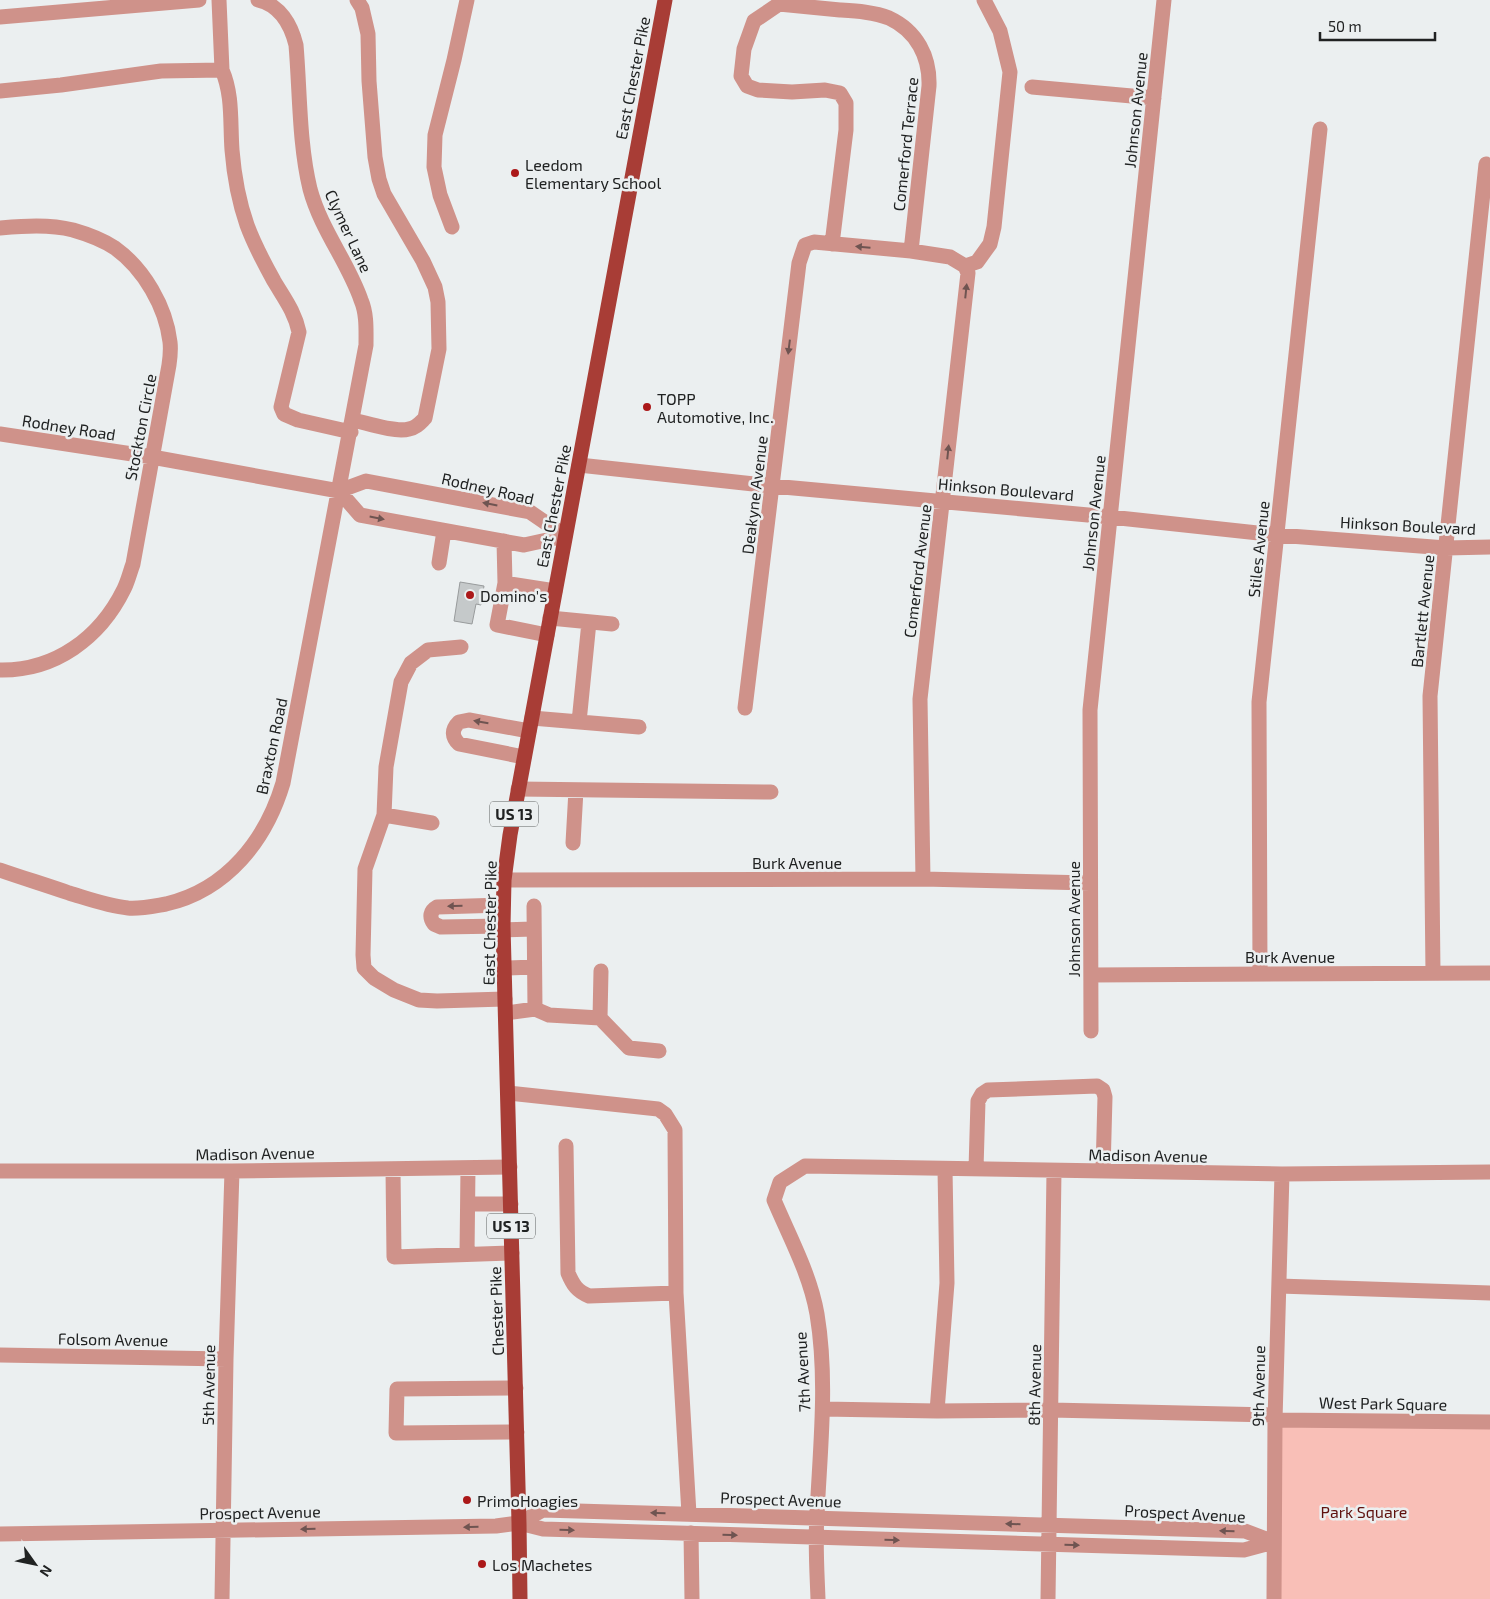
<svg xmlns="http://www.w3.org/2000/svg" width="1490" height="1599" font-family="'Exo 2',sans-serif">
<style>
.green{fill:#f9bfb7}
.building{fill:#c5c9ca;stroke:#989b9c}
.lines{fill:none;stroke-linecap:round;stroke-linejoin:round}
.minor{stroke:#cf928a;stroke-width:15}
.major{stroke:#a83d36;stroke-width:15}
.oneway{fill:#6f5451}
.poi-dot{fill:#ab1819;stroke:#ebeff0;stroke-width:2}
.labels{text-anchor:middle;dominant-baseline:central;stroke-width:5;stroke-linejoin:round;paint-order:stroke}
.shield{fill:#ebeff0;stroke:#5d6060;stroke-width:1}
.shield-label{font-size:15px;font-weight:bold;fill:#202222}
.street-label{font-size:16px;fill:#202222;stroke:#ebeff0}
.poi-label{font-size:16px;fill:#202222;stroke:#ebeff0;text-anchor:start}
.park-label{font-size:16px;fill:#5f120f;stroke:#ebeff0}
</style>
<rect width="100%" height="100%" fill="#ebeff0"/>
<path class="green" d="M1275,1420L1490,1428V1599H1274Z"/>
<path class="building" d="M460,582L484,586L481,605L476,604L472,624L454,621Z"/>
<g class="lines">
<path class="minor" d="M219,0L222,70C233,95 230,123 232,150C234,175 239,202 247,225C254,244 264,263 274,281C284,298 295,312 299,332L281,407L284,414L298,420L351,432
M779,4C799,6 820,8 840,10C856,11 874,12 889,18C917,31 930,57 929,86L911,251
M779,4L754,21L744,49L741,76L747,86L758,90L792,92L825,90L840,93L846,103V130L832,244
M0,17L199,0
M1032,87L1154,98
M0,91L61,85L161,71L222,70
M452,227L440,195L434,167L435,135L454,60L467,0
M0,228C24,226 49,224 73,230C87,234 103,240 115,248C144,269 166,307 170,342C171,350 170,358 169,365L133,564C130,572 128,581 124,589C100,638 55,671 0,670
M965,266L977,262L990,244L994,227L1010,72L1000,31L984,0
M353,420C367,423 395,433 409,429C416,428 420,423 425,418L439,349L438,302L435,287L423,261L384,194L379,179L375,157L369,81L368,34L362,8L357,0
M0,434L152,457L339,491L366,481L530,512L565,536
M579,465L772,486L1110,517L1277,535L1446,548L1490,547
M339,491L360,515L524,545L565,536
M504,541L505,583L497,625L547,635
M439,563L444,531
M505,583L555,591
M550,618L612,624
M461,647L428,650L411,663L401,682L386,767L384,815L365,869L363,955L364,968L374,978L394,990L419,1000L437,1001L505,999
M745,708L799,263L805,245L814,242L911,251L950,257L965,266L968,273L920,699L923,879
M532,718L639,727
M579,722L589,622
M524,757L459,744C452,737 451,730 459,722L469,720L529,731
M518,789L771,792
M384,815L432,823
M573,843L576,790
M0,870C23,878 46,885 69,893C89,899 108,906 128,908C141,909 154,906 166,904C227,890 266,840 283,783L366,345C366,330 367,314 361,300C348,262 321,230 310,189C299,144 300,92 296,45C291,25 280,5 258,0
M504,880L923,879L1090,883
M503,905L437,907C430,911 429,917 434,924L441,927L503,926
M534,906L535,1009
M504,930L534,929
M505,968L534,967
M1433,973L1430,696L1486,164
M1260,974L1259,702L1320,129
M1091,975L1490,973
M506,1013L535,1009L549,1015L600,1018L629,1048L659,1051
M600,1018L601,971
M1091,1031L1090,710L1164,0
M508,1093L658,1109L665,1114L675,1130L676,1293L589,1296C577,1291 573,1285 568,1273L566,1146
M393,1169L394,1257L512,1253
M976,1169L978,1101L982,1094L988,1090L1097,1086L1103,1090L1105,1097L1103,1171
M0,1171H232L510,1167
M468,1204H511
M467,1254L468,1168
M1279,1286L1490,1293
M676,1293L689,1514
M0,1355L226,1359
M516,1388L397,1389L396,1433L517,1432
M823,1409L937,1411L947,1283L945,1169
M937,1411L1051,1410L1275,1415
M1275,1420L1490,1422
M519,1523L543,1529L1244,1550L1274,1542
M691,1533L692,1599
M0,1534L496,1526L519,1523L543,1510L1245,1531L1274,1542
M222,1599L226,1359L232,1171
M818,1599C817,1571 815,1543 817,1515C820,1448 828,1381 817,1314C810,1274 790,1238 774,1200L780,1182L805,1166L1282,1174L1490,1172
M1048,1599L1054,1171
M1274,1599L1275,1420L1282,1174"/>
<path class="major" d="M520,1599L519,1523L503,926L504,880L510,835L665,0"/>
</g>
<defs><path id="oneway-solid" d="M-6-.8H1V-3.2L6.5 0L1 3.2V.8H-6Z" transform="scale(1.25)"/></defs>
<g class="oneway">
<use href="#oneway-solid" transform="translate(863 247) rotate(-175)"/>
<use href="#oneway-solid" transform="translate(966 291) rotate(-84)"/>
<use href="#oneway-solid" transform="translate(789 347) rotate(97)"/>
<use href="#oneway-solid" transform="translate(948 452) rotate(-84)"/>
<use href="#oneway-solid" transform="translate(490 504) rotate(-169)"/>
<use href="#oneway-solid" transform="translate(377 518) rotate(11)"/>
<use href="#oneway-solid" transform="translate(481 722) rotate(-170)"/>
<use href="#oneway-solid" transform="translate(455 906) rotate(179)"/>
<use href="#oneway-solid" transform="translate(658 1513) rotate(-179)"/>
<use href="#oneway-solid" transform="translate(1013 1524) rotate(-178)"/>
<use href="#oneway-solid" transform="translate(471 1527) rotate(179)"/>
<use href="#oneway-solid" transform="translate(308 1529) rotate(179)"/>
<use href="#oneway-solid" transform="translate(567 1530) rotate(2)"/>
<use href="#oneway-solid" transform="translate(1227 1531) rotate(-178)"/>
<use href="#oneway-solid" transform="translate(730 1535) rotate(2)"/>
<use href="#oneway-solid" transform="translate(892 1540) rotate(2)"/>
<use href="#oneway-solid" transform="translate(1072 1545) rotate(2)"/>
</g>
<g class="poi-dot">
<circle cx="515" cy="173" r="5"/>
<circle cx="647" cy="407" r="5"/>
<circle cx="470" cy="595" r="5"/>
<circle cx="467" cy="1500" r="5"/>
<circle cx="482" cy="1564" r="5"/>
</g>
<g class="labels">
<g class="shield">
<rect x="490" y="801.5" width="48" height="25" rx="4"/>
<rect x="487" y="1213.5" width="48" height="25" rx="4"/>
</g>
<g class="shield-label">
<text x="514" y="814">US 13</text>
<text x="511" y="1226">US 13</text>
</g>
<g class="street-label">
<text transform="translate(632 78) rotate(-79)">East Chester Pike</text>
<text transform="translate(1135 110) rotate(-84)">Johnson Avenue</text>
<text transform="translate(905 144) rotate(-84)">Comerford Terrace</text>
<text transform="translate(349 231) rotate(65)">Clymer Lane</text>
<text transform="translate(69 427) rotate(9)">Rodney Road</text>
<text transform="translate(140 427) rotate(-79)">Stockton Circle</text>
<text transform="translate(488 488) rotate(13)">Rodney Road</text>
<text transform="translate(1006 489) rotate(5)">Hinkson Boulevard</text>
<text transform="translate(754 495) rotate(-83)">Deakyne Avenue</text>
<text transform="translate(553 506) rotate(-79)">East Chester Pike</text>
<text transform="translate(1093 513) rotate(-84)">Johnson Avenue</text>
<text transform="translate(1408 525) rotate(3)">Hinkson Boulevard</text>
<text transform="translate(1258 549) rotate(-84)">Stiles Avenue</text>
<text transform="translate(917 571) rotate(-83)">Comerford Avenue</text>
<text transform="translate(1422 611) rotate(-84)">Bartlett Avenue</text>
<text transform="translate(271 746) rotate(-78)">Braxton Road</text>
<text x="797" y="862">Burk Avenue</text>
<text transform="translate(1073 919) rotate(-90)">Johnson Avenue</text>
<text transform="translate(489 923) rotate(-89)">East Chester Pike</text>
<text x="1290" y="956">Burk Avenue</text>
<text transform="translate(255 1153) rotate(-1)">Madison Avenue</text>
<text transform="translate(1148 1155) rotate(1)">Madison Avenue</text>
<text transform="translate(496 1311) rotate(-92)">Chester Pike</text>
<text transform="translate(113 1339) rotate(1)">Folsom Avenue</text>
<text transform="translate(802 1372) rotate(-93)">7th Avenue</text>
<text transform="translate(208 1385) rotate(-89)">5th Avenue</text>
<text transform="translate(1034 1385) rotate(-89)">8th Avenue</text>
<text transform="translate(1258 1386) rotate(-89)">9th Avenue</text>
<text transform="translate(1383 1403) rotate(1)">West Park Square</text>
<text transform="translate(781 1499) rotate(2)">Prospect Avenue</text>
<text transform="translate(260 1512) rotate(-1)">Prospect Avenue</text>
<text transform="translate(1185 1513) rotate(3)">Prospect Avenue</text>
</g>
<g class="poi-label">
<text x="525" y="164">Leedom<tspan x="525" dy="18">Elementary School</tspan></text>
<text x="657" y="398">TOPP<tspan x="657" dy="18">Automotive, Inc.</tspan></text>
<text x="480" y="595">Domino's</text>
<text x="477" y="1500">PrimoHoagies</text>
<text x="492" y="1564">Los Machetes</text>
</g>
<g class="park-label">
<text x="1364" y="1511">Park Square</text>
</g>
</g>
<g transform="translate(35 1564) rotate(123)" stroke="#ebeff0" stroke-width="4" paint-order="stroke">
<path d="M0-4L9 19L0 12L-9 19Z" fill="#202222"/>
<text y="-8" font-size="14" font-weight="bold" text-anchor="middle" fill="#202222">N</text>
</g>
<path d="M1320 32v8h115v-8" fill="none" stroke="#202222" stroke-width="2.5"/>
<text x="1328" y="32" font-size="15" fill="#202222" stroke="#ebeff0" stroke-width="4" paint-order="stroke">50 m</text>
</svg>
